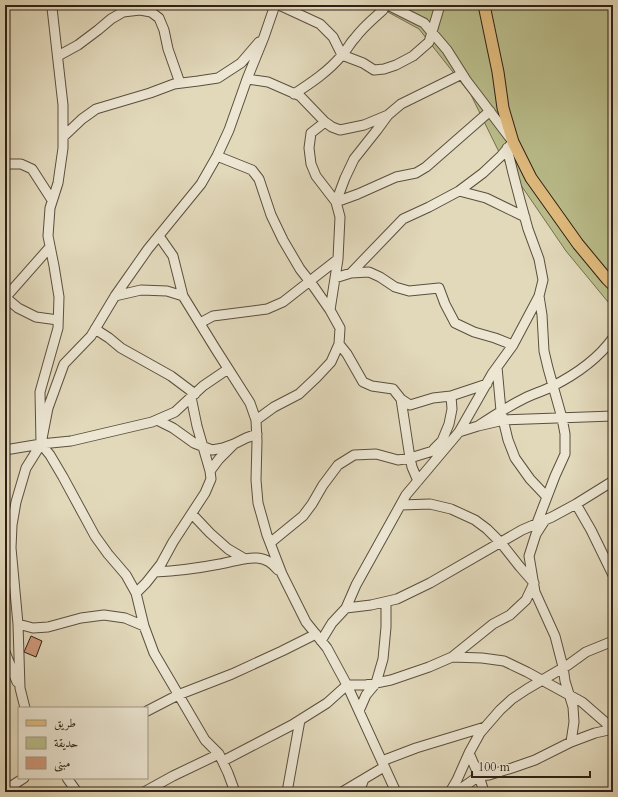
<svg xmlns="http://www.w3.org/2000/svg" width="618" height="797" font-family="Cardo,Amiri,serif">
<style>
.green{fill:#babd8b;stroke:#746f50}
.building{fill:#cf9a7a;stroke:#2e2115}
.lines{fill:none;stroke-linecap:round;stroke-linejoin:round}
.minor-casing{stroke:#5b4f3e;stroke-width:11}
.major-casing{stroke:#2e2115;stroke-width:13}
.minor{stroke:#ece6d3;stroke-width:9}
.major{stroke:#e1bc7e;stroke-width:11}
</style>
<rect width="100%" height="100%" fill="#e2d9bb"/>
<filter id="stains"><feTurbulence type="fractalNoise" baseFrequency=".005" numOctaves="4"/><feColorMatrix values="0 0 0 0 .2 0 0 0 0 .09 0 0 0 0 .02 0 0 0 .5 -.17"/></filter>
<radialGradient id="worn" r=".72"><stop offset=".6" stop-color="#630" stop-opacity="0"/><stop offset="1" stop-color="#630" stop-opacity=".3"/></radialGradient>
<path class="green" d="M375,5H613V308L566,251L501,156L471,95L419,29Z"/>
<path class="building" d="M31,636L42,641L36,657L24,652Z"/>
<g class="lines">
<defs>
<path id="minor" d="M53,5L52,8L63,105V148L58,183L50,208L48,236L54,266L59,297L58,328L40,392L41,444L50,455L63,477L95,536L108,554L126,575L136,593L144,626L154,653L205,740L219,754L228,773L235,792
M279,5L320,24L333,37L342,55L363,63L374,70L384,69L396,65L413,56L429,42L440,5
M58,56L78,45L98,30L111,19L123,12L140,10L151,12L159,18L164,30L168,49L180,83
M247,79L268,82L300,96L325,122L332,127L340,130L364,125L388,115L401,104L462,74
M294,94C311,83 329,71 342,55C347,50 350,43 355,38C363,27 373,19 383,10
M325,122L311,133L309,148L311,164L316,176L336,202L340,217L338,259L330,310
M63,137L82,119L96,109L150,93L174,84L198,81L218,78L241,63L259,42
M217,156L252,170L259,179L271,215L283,240L300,269L314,287L330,310L340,328L339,344L331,362L317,377L299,394L274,407L256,420
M5,164H21L32,169L52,200
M459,191L486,198L525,217
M336,202L358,194L396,177L416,173L426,167L490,111
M336,202L345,178L354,159L377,130L388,115
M159,236L173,256L183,296L215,348L250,403L256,420L257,441L256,480L258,503L267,535L282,574L306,622L327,648L347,685L396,792
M351,273L369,272L380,277L395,287L409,291L439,288L445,304L455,323L474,332L495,338L513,345
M335,278L351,273L403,219L429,207L459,191L483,173L501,156L513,142L466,80L447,50L424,23L388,5
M115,296L141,290L167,291L183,296
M5,297L18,308L36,317L58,320
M5,298L50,247
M200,323L213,316L267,309L283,302L338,259
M95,329L109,338L121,348L171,376L195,394
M339,344L347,354L363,382L372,386L393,389L401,399L410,405L433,398L451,396L487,384
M497,367L501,411L508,440L515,458L530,479L547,497
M191,397L197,426L210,471
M401,399L410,458L412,467L418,481
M157,420L173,428L194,443L212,450L223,448L234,444L246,438L257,434
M478,426C493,416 509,406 525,398C533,394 543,391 551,387C573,376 598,359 613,338
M459,432L478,426L504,420L613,416
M434,449L442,441L449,424L452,409L451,396
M5,450L41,444L71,441L152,422L175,412L203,386L228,369
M576,504L591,530L613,575
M401,505L430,504L451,509L475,520L487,529L501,543L520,567L534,583L526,600L510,615L493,624L452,657
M192,514L210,533L228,549L245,559
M545,520L536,534L529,556L535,592L555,636L563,667L565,681L573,707L574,722L571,742
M537,523L555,476L565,454V434L562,418L548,368L544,351L542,315L539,296
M270,543L303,516L312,504L323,485L338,465L354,455L376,454L398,460L410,458L446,447
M155,572C177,571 199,568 220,564C232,562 245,557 257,558C267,559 272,563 278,570
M136,593L146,583L161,564L173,542L205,493L211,479L210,471L219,459L234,444
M346,608L371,605L397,599L430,583L522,530L552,517L576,504L613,481
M18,624L33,628L48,627L81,618L104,615L125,618L144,626
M321,641L332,623L346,608L356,585L406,495L459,432L492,374L513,345L539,296L543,280L539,259L528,229L520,200L513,173L507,148
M5,652L17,682
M25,708L20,688L18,624L11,548L12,525L16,502L26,468L41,444L48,408L64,364L91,336L115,296L148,249L201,184L217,156L229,130L247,79L264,37L275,5
M147,711L178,695L232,674L282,651L316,634
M359,711L366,695L376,683L383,659L386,627V602
M469,753L479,776L484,792
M223,761L292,725L327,703L347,685H366L391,680L429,667L452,657L482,658L504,661L527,672L582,702L613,729
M382,761L416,748L485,727
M67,778L77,792
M5,790L24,778
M144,792L173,776L219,754
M287,792L300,720
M342,792L384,767
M359,792L364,779
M450,792L457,780L469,753L480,733L500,710L512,699L527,689L568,665L586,652L613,641
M456,792L479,776L489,775L512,768L535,760L571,742L595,733L613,729"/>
<path id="major" d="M484,5L498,72L503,108L513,142L531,178L578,244L607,279L613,285"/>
</defs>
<use href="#minor" class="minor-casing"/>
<use href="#major" class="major-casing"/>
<use href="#minor" class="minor"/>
<use href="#major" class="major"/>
</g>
<rect width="618" height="797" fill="none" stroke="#e2d9bb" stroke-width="20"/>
<rect x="6" y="6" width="606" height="785" fill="none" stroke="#2e2115" stroke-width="2"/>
<rect x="10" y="10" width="598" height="777" fill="none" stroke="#2e2115"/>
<rect x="18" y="707" width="130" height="72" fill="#ece6d3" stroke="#a09787"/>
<rect x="26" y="720" width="20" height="6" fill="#e1bc7e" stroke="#a09787"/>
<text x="54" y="727" font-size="12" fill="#2e2115">طريق</text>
<rect x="26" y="737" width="20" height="12" fill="#babd8b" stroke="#a09787"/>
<text x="54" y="747" font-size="12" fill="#2e2115">حديقة</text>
<rect x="26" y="757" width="20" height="12" fill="#cf9a7a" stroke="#a09787"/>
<text x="54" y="767" font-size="12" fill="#2e2115">مبنى</text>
<path d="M472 771v6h118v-6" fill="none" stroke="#2e2115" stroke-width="2"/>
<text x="478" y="771" font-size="12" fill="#2e2115" stroke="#ece6d3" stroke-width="3" paint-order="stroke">100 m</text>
<rect width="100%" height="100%" filter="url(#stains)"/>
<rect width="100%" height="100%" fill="url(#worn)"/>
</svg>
